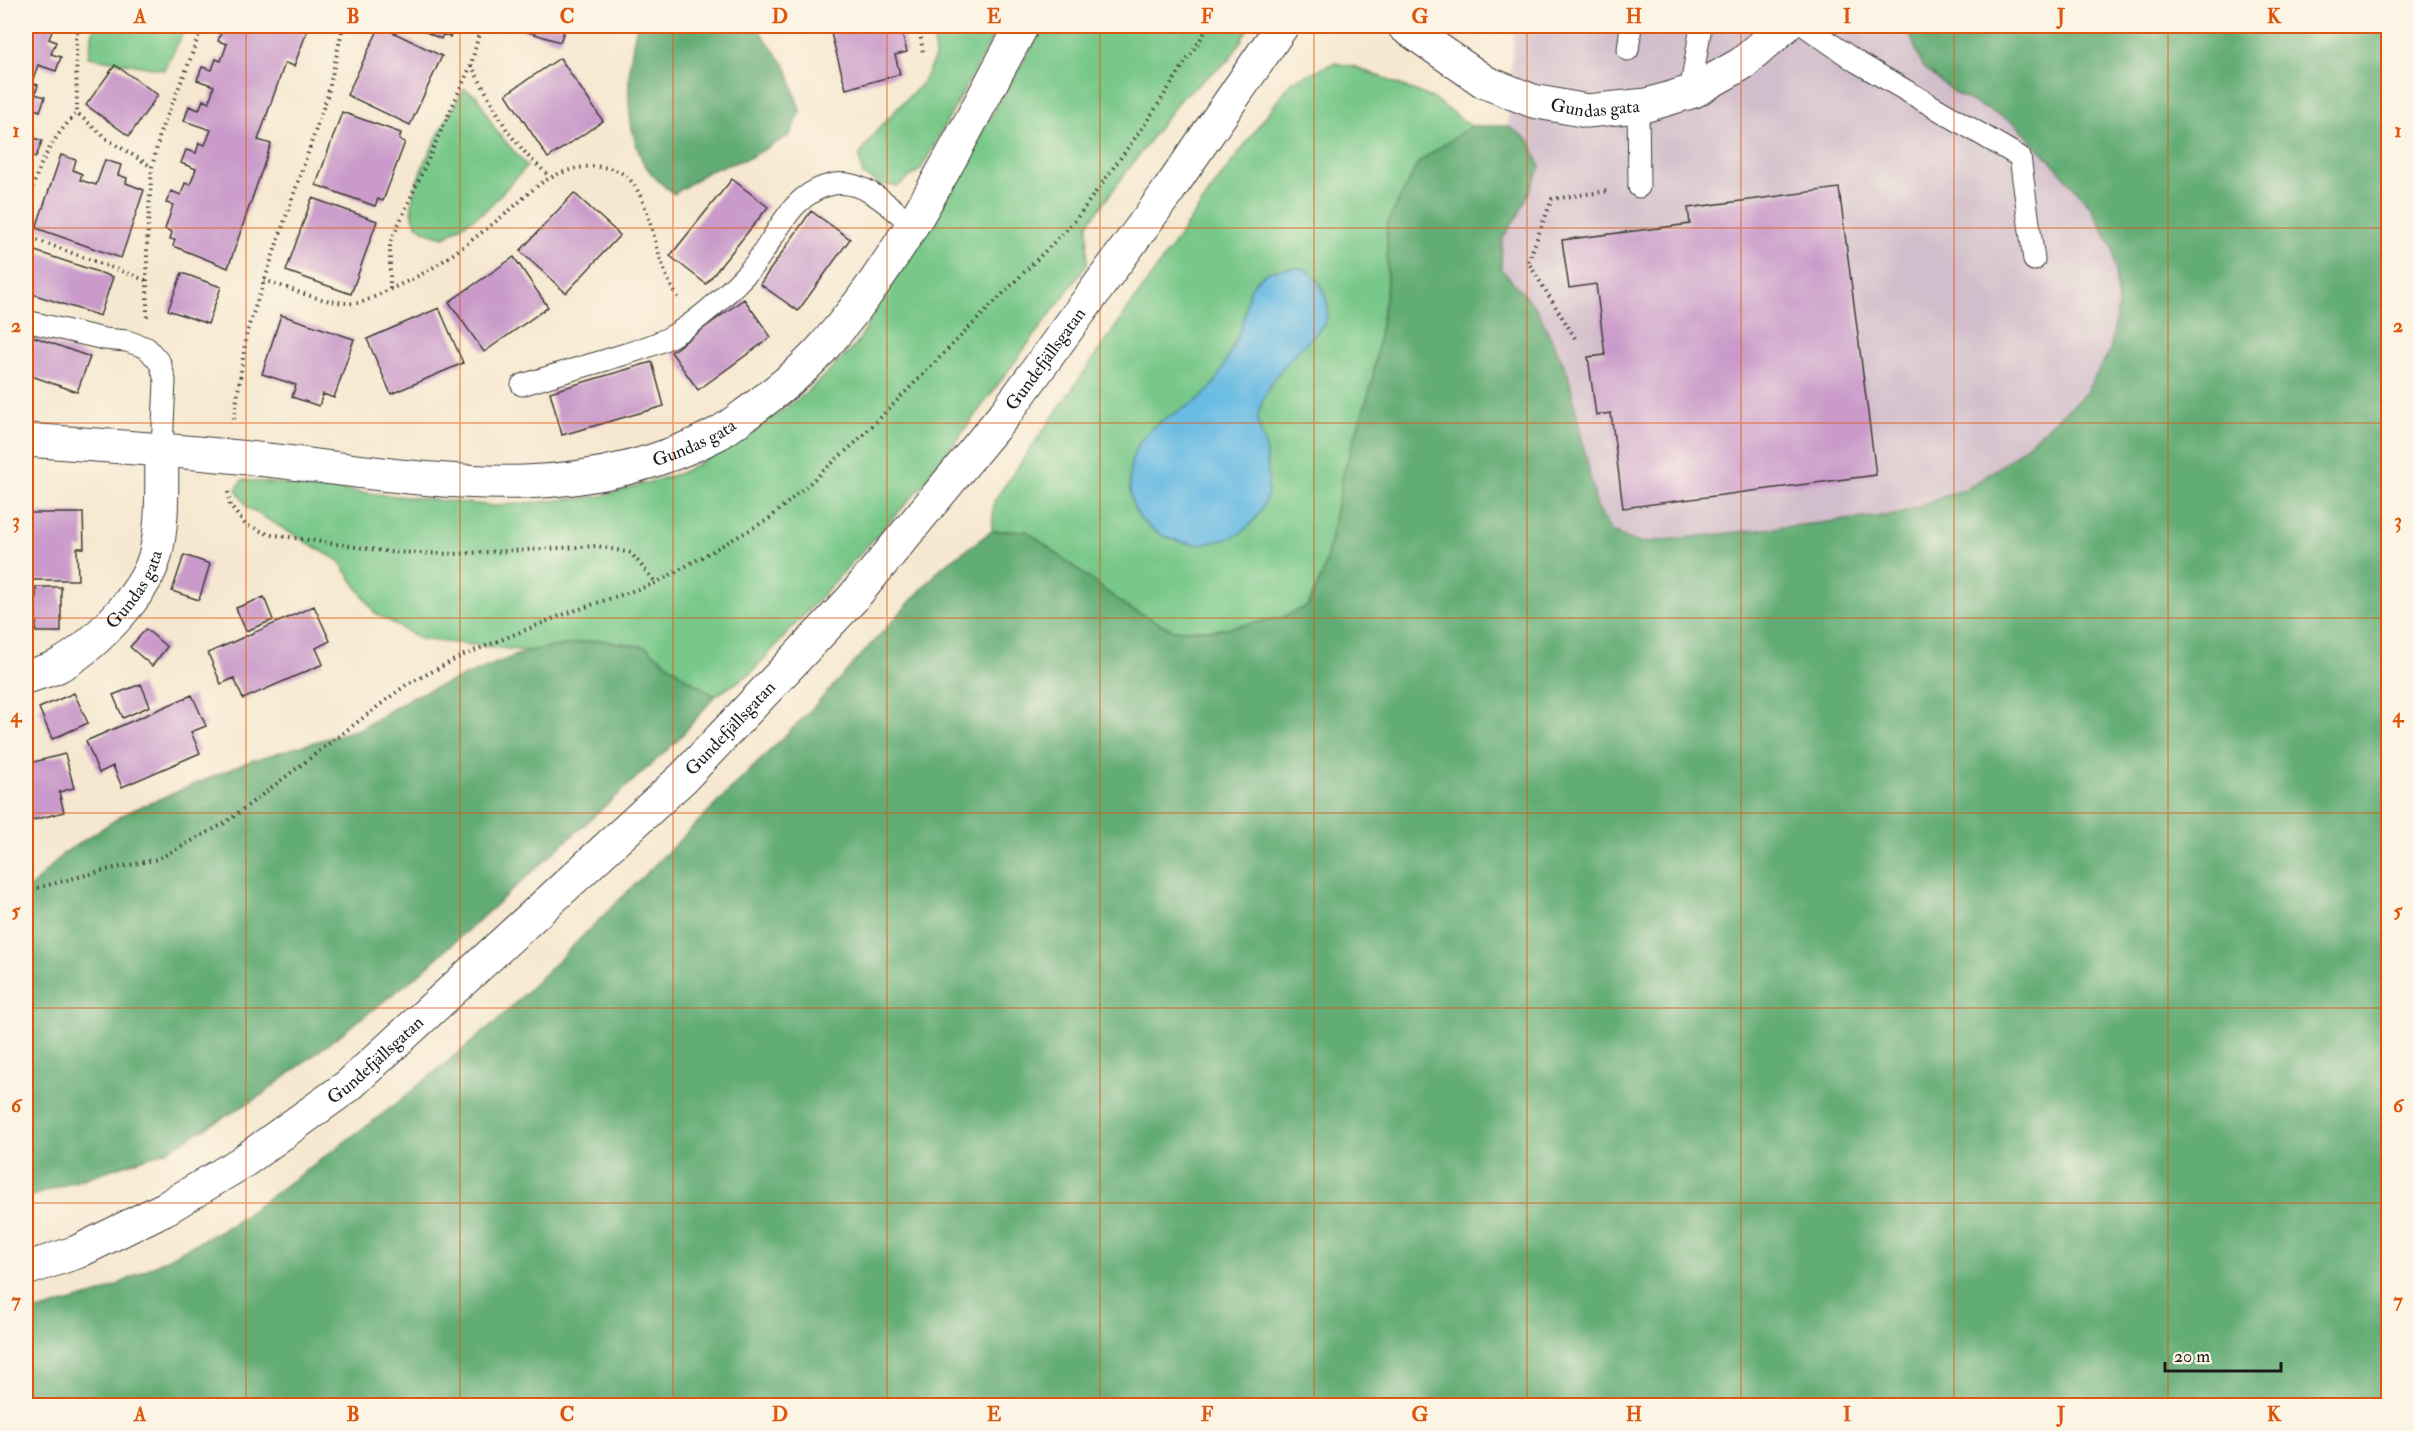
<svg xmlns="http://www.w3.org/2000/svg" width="2414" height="1431" font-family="'IM FELL Double Pica',serif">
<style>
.industrial{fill:#d1bdcb}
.green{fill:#78c889;stroke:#4a7252;stroke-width:1.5}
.forest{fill:#62ac75;stroke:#3f6448;stroke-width:1.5}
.water{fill:#67bbe3;stroke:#426c80;stroke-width:1.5}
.building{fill:#ca9bca}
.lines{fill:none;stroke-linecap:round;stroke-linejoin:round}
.lane-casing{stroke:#3d3b37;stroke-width:23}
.street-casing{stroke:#3d3b37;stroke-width:35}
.path{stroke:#3d3b37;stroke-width:4;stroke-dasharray:1.5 4.5;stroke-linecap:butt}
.lane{stroke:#fff;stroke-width:21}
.street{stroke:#fff;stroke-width:33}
.grid{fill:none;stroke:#de560d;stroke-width:1.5;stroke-opacity:0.55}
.labels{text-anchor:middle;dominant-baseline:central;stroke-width:6;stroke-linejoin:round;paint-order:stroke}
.street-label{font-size:18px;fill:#1c1c1c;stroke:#fcf5e5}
.neatline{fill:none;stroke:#de560d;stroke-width:2}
.grid-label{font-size:20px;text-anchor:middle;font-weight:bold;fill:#de560d}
</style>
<rect width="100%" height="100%" fill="#fcf5e5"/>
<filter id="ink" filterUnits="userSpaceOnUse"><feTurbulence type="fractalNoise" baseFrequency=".0167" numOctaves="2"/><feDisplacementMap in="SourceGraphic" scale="12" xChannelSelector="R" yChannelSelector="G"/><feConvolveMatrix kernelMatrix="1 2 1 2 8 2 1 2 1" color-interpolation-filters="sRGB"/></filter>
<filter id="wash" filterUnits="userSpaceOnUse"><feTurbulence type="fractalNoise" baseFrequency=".008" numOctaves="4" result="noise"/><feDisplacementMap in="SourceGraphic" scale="24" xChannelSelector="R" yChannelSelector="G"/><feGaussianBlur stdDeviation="1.35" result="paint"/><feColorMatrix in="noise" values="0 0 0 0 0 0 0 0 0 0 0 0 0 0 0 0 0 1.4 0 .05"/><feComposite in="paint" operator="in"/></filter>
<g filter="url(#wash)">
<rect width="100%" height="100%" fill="#f6e8d0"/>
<path class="industrial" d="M1514,26H1907L1923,66L1956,94L2015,123L2052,162L2091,207L2113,249L2118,305L2110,351L2085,394L2013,457L1972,486L1900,514L1639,543L1611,532L1596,504L1583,440L1501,269L1502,239L1520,212L1530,141L1508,126Z"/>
<path class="green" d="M94,26H174L183,33L164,70L88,57Z
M933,26H999L921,169L898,186L881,185L863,175L859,156L878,129L923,82L935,57Z
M1044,26L1249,27L1230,59L1181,98L1088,224L1087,265L923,485L750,674L715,696L686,678L646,647L598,640L528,651L420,639L375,613L339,561L248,508L236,489L242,480L495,506L602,496L681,473L746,437L806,393L856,345Z
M1334,63L1356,67L1432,98L1471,126L1419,162L1387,224V284L1372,383L1344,471L1324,571L1308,606L1281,618L1216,630H1173L1127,607L1027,532L992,531L994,501L1212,189L1292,81Z
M464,89L477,96L496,131L527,166L486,210L445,237C433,235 419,231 414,219C401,191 450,115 464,89Z"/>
<path class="forest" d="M637,26H756L787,68L800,111L790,135L749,158L709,171L674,194C661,184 645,170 640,155C624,117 627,64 637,26Z
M1907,26H2388V1405H26V1314L104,1292L233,1224L392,1107L496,1022L811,710L942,567L992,531H1027L1127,607L1173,630H1216L1281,618L1308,606L1324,571L1344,471L1372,383L1387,284V224L1419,162L1471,126H1508L1530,141L1540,167L1520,212L1502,239L1501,269L1537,309L1568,374L1596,504L1611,532L1639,543L1900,514L1972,486L2013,457L2085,394L2110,351L2118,305L2113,249L2091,207L2052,162L2015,123L1956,94L1922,66Z
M598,640L646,647L686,678L715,696L677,741L418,975L259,1097L166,1151L26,1198V892L64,853L126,813L250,761L362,728L412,697L527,651Z"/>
<path class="water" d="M1287,268C1292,268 1300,267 1305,269C1322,278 1334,307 1324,324C1319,331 1311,338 1305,344C1284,365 1265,385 1258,415C1256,424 1263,436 1265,446C1267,456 1270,486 1267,495C1262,513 1248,532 1230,538C1212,543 1196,547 1177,541C1156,535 1134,520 1131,497C1125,461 1136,435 1168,417C1187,406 1206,399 1217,379C1227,360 1237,341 1243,321C1247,308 1246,289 1258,279C1266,271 1276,270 1287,268Z"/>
<g id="blocks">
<path class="building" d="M26,26H54L49,39L56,42L51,54L61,57L56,71L38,65L32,83L38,85L35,94L45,97L40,111L34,109L28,126L35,129L32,137L42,141L36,157L26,154Z
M235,26H309L294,66L285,63L258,140L271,144L228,268L173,246L175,240L170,239L172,232L165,229L173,205L166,203L171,191L181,195L185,183L190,185L196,169L181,163L186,150L196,153L199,143L205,145L211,130L184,121L189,106L199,110L203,100L209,103L214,86L197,80L202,67L212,70L216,59L221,61L227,44L218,41L223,27L233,30Z
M380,26L442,56L410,125L347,95Z
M413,26H455L450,37L443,34L441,39Z
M509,26H566L560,42Z
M829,26H900L907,52L895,55L900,74L846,89Z
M560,58L603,121L548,158L506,94Z
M115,65L158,95L129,136L86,105Z
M342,112L401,133L399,140L405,142L383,201L378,199L375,206L316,185Z
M61,155L76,160L73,170L82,174L80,180L96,185L105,160L121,165L118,175L127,178L126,183L144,190L121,258L36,228Z
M732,179L768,207L706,284L670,256Z
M1839,188L1876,475L1623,508L1611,413L1596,415L1588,357L1605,355L1596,284L1569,288L1562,240L1690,224L1688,208Z
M574,193L620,235L566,293L520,251Z
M312,198L377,221L351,294L286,271Z
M811,211L850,239L798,311L760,284Z
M26,248L113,277L100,316L26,292Z
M514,257L548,307L484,352L449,302Z
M182,273L221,287L208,324L168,310Z
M744,299L771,337L698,390L671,352Z
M439,308L463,363L391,394L367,339Z
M281,315L354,339L334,398L323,394L319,406L292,397L296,385L262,374Z
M26,334L90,357L77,392L26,374Z
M652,362L664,406L562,435L550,392Z
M26,513H83L84,548H77L78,580H26Z
M184,555L210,564L199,600L172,591Z
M36,587H61V632H36Z
M264,597L273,620L246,631L236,608Z
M314,606L330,641L316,648L323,664L243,699L234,678L221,684L208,653Z
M146,629L167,647L152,666L130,647Z
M141,684L150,706L123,718L113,695Z
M74,693L88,723L52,739L39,708Z
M192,695L206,726L191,732L200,753L122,787L113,766L99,773L86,741Z
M65,754L74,788L59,792L64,812L26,822V764Z"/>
</g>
</g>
<g filter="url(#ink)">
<use href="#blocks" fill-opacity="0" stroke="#3d3b37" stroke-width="1.5"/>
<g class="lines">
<defs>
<path id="lane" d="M1805,26L1857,62L2020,157L2034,260
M1628,50L1631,26
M1690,93L1701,26
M1638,105L1639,187
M26,321L104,339L127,341L147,348L160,363L165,380L162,450
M522,385C550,376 578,368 606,360C627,353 650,348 670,337C699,321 724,297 747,273C776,243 786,193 834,184C864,179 891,208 913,225"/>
<g id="street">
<path id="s1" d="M1404,26L1485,82L1533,101L1587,111L1647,105L1694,91L1743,63L1785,26"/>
<path id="s2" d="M26,440C109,446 192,451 276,461C429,479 575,509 719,433C731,426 743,416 754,408C780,389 807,367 827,343C909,250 962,134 1022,26"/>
<path id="s3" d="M26,677C35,674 47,671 56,667C92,649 145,594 155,556C164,522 161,484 162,450"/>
<path id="s4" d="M26,1269L77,1252L166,1208L241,1163L348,1086L684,777L852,599L1005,414L1169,190L1282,26"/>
</g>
</defs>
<use href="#lane" class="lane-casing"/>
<use href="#street" class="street-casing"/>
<path class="path" d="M79,26L76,39L77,113L107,139L152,167
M919,26L923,53
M471,65L508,132L528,156L550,177
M26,217C31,179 49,140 77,113
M26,236L148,281
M264,280C292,289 326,305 357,303C366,302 377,295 386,291C406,282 428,272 446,259C466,245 485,230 504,215C520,203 532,187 550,178C572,166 607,160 627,177C653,199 654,266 678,297
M390,289V243L471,65L481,26
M147,317V241L152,167L161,130L187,68L202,26
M1575,338L1528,262L1552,199L1608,191
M234,419L247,331L328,94L343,26
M228,492L230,506L246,525L268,534L390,552L453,554L597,546L631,553L656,583
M26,891L101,871L158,859L225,823L406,685L464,655L562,615L656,583L769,519L855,443L1074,222L1148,120L1209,26"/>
<use href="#lane" class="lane"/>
<use href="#street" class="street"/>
</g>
</g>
<path class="grid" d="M246,26V1406M460,26V1406M673,26V1406M887,26V1406M1100,26V1406M1314,26V1406M1527,26V1406M1741,26V1406M1954,26V1406M2168,26V1406M26,228H2388M26,423H2388M26,618H2388M26,813H2388M26,1008H2388M26,1203H2388"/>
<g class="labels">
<g class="street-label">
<text stroke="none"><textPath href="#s1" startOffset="213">Gundas gata</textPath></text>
<text stroke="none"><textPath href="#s4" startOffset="1382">Gundefjällsgatan</textPath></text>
<text stroke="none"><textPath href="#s2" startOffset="676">Gundas gata</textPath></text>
<text stroke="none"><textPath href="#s3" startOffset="144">Gundas gata</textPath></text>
<text stroke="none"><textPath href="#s4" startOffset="896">Gundefjällsgatan</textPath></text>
<text stroke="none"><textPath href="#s4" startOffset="410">Gundefjällsgatan</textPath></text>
</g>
</g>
<rect width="2414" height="1431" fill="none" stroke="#fcf5e5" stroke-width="66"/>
<path d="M2165 1362v9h116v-9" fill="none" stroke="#1c1c1c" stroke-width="3"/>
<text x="2174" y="1362" font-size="18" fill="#1c1c1c" stroke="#fcf5e5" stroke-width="4.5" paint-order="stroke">20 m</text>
<rect x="33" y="33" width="2348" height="1365" class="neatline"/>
<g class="grid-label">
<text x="140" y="23">A</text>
<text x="353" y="23">B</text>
<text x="567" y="23">C</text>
<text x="780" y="23">D</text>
<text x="994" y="23">E</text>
<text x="1207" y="23">F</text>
<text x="1420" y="23">G</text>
<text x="1634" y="23">H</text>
<text x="1847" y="23">I</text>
<text x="2061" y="23">J</text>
<text x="2274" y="23">K</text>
<text x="16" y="137">1</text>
<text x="2398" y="137">1</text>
<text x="16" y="332">2</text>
<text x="2398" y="332">2</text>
<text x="16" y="527">3</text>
<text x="2398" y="527">3</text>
<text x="16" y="722">4</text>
<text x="2398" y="722">4</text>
<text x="16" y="917">5</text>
<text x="2398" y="917">5</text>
<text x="16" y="1112">6</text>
<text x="2398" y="1112">6</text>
<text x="16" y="1307">7</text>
<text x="2398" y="1307">7</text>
<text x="140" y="1421">A</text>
<text x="353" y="1421">B</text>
<text x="567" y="1421">C</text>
<text x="780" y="1421">D</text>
<text x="994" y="1421">E</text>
<text x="1207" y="1421">F</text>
<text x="1420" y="1421">G</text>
<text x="1634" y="1421">H</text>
<text x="1847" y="1421">I</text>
<text x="2061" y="1421">J</text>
<text x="2274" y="1421">K</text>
</g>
</svg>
